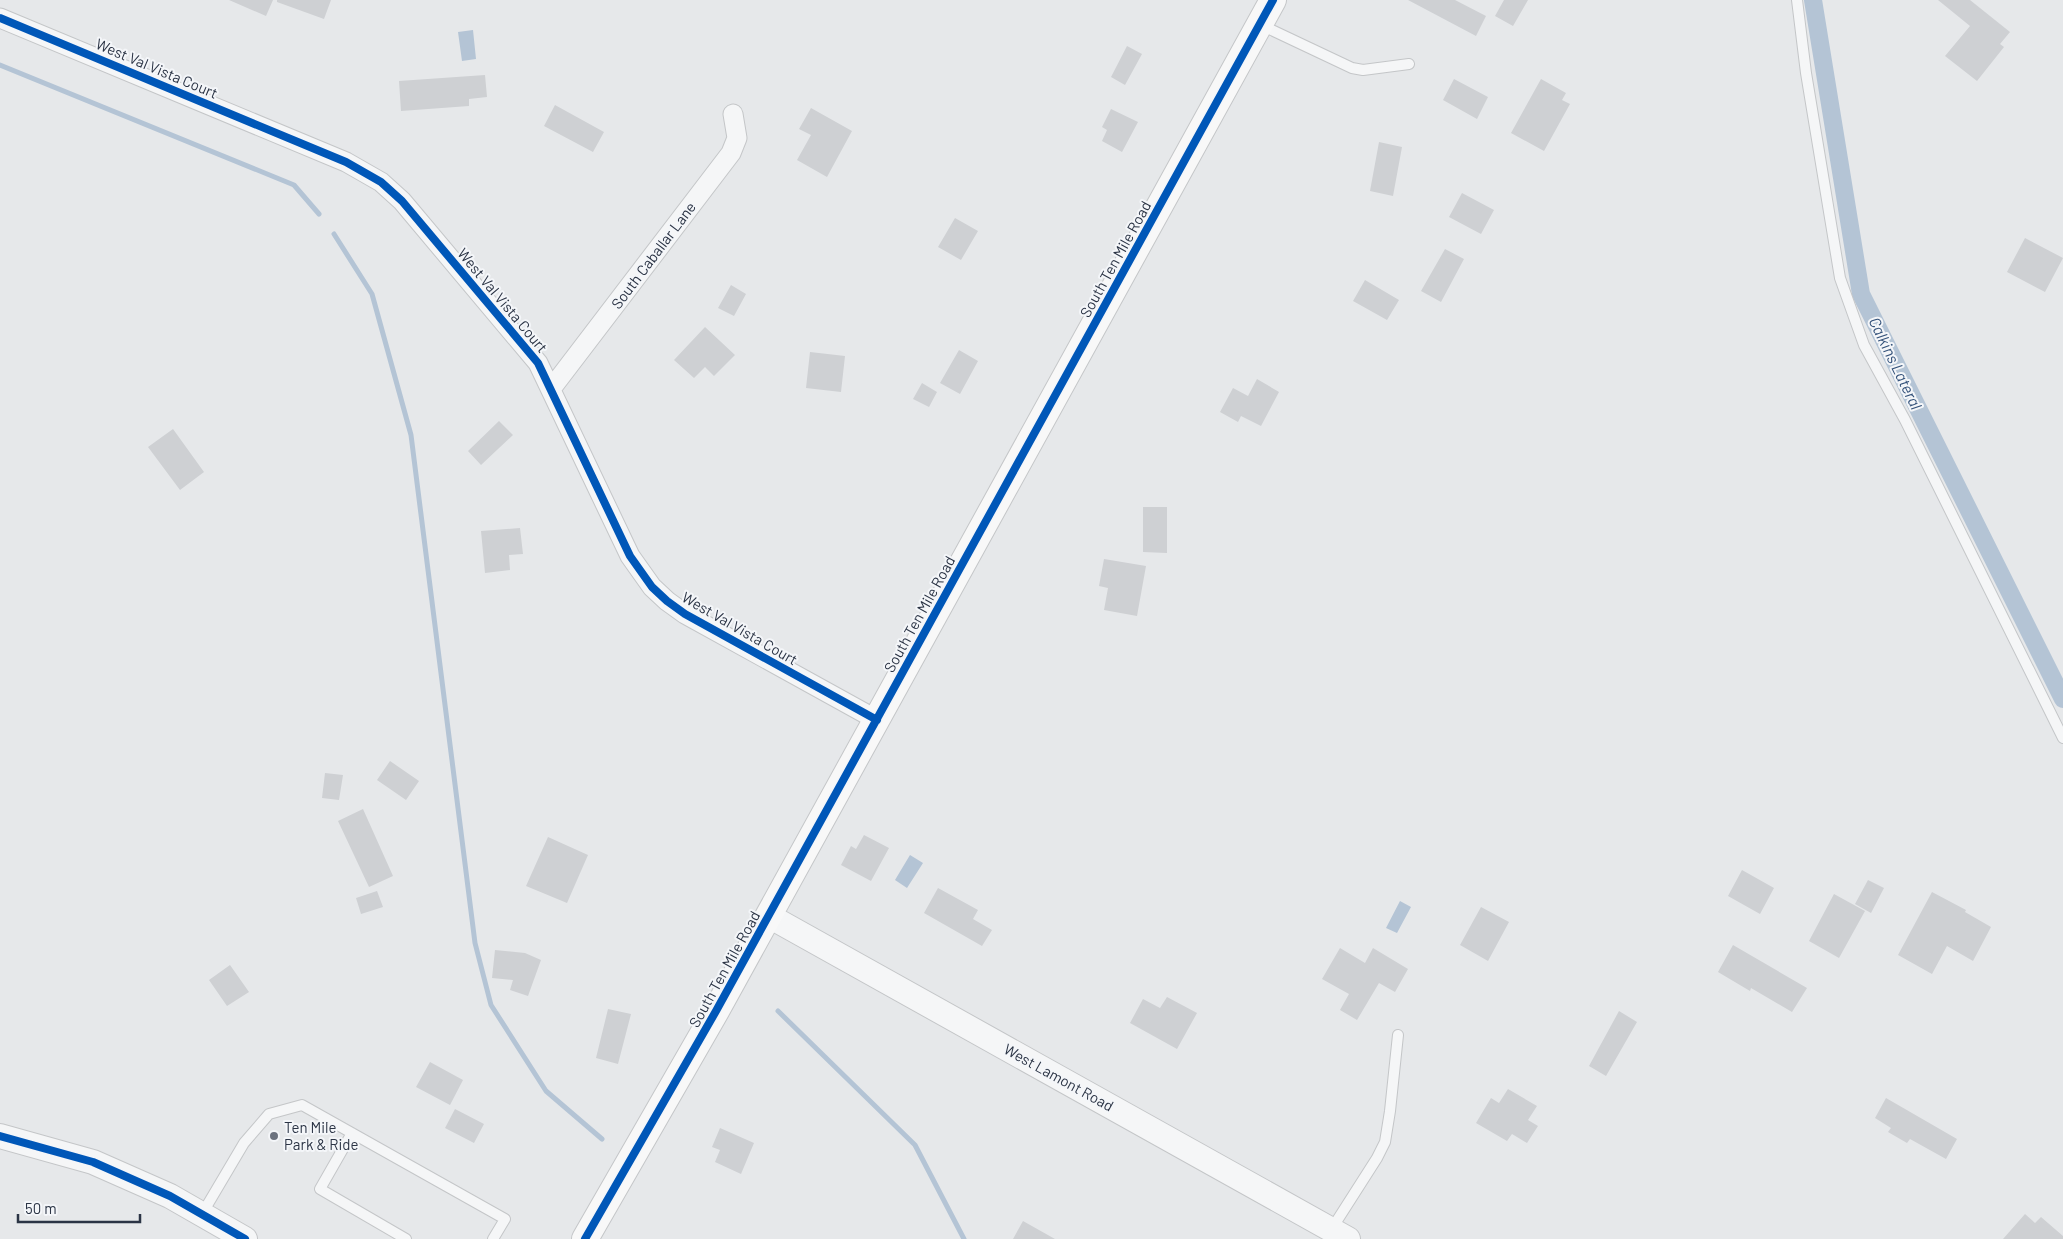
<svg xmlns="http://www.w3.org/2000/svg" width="2063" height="1239" font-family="Barlow,sans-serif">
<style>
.water{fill:#b4c4d5}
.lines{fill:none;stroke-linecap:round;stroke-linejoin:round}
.stream{stroke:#b4c4d5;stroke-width:5}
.canal{stroke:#b4c4d5;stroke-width:18}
.building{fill:#ced0d3}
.service-casing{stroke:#c4c6c8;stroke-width:12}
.minor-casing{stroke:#c4c6c8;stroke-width:21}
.tertiary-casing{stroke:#c4c6c8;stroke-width:26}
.secondary-casing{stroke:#c4c6c8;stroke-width:28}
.service{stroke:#f5f6f7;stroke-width:10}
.minor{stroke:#f5f6f7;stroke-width:19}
.tertiary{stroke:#f5f6f7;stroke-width:24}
.secondary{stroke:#f8f8f8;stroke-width:26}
.cycleway-casing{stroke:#f4f6f9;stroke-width:11}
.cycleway{stroke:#0057b8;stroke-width:8}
.poi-dot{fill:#6c737f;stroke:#f4f6f9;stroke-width:2}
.labels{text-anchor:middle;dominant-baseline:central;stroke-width:4;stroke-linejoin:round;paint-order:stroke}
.street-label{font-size:15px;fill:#2b3445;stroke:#f4f6f9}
.poi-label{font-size:15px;fill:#2b3445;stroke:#f4f6f9;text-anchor:start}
.water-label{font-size:16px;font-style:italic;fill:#34527a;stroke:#f4f6f9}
</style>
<rect width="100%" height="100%" fill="#e6e8ea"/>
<path class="water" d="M473,30L476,59L462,61L458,32Z
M910,855L923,863L907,888L895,880Z
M1400,901L1411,907L1397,933L1386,928Z"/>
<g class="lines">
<path class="stream" d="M0,65L294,185L319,214
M334,234L372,294L411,435L475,943L491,1005L546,1091L602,1139
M778,1011L915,1145L964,1239"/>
<path class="canal" d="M1813,0L1861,294L2063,699"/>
</g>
<path class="building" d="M229,0H273L266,16Z
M277,0H331L324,19L277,2Z
M1408,0H1455L1486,16L1476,36Z
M1504,0H1528L1513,26L1495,16Z
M1938,0H1970L2010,32L2000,44L2004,47L1977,81L1945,56L1970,26Z
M1127,46L1142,54L1125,85L1111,77Z
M485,75L487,97L469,99V106L401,111L399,81Z
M1454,79L1488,97L1477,119L1443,100Z
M1541,79L1566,93L1562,100L1570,104L1544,151L1511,133Z
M555,105L604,132L593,152L544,126Z
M811,108L852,131L827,177L797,160L811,135L799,129Z
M1111,109L1138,122L1122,152L1102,141L1107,130L1102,127Z
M1379,142L1402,147L1393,196L1370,191Z
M1462,193L1494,210L1481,234L1449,217Z
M955,218L978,231L961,260L938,247Z
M2025,238L2063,258L2045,292L2007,272Z
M1445,249L1464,259L1441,302L1421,291Z
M1365,280L1399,300L1387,320L1353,301Z
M731,285L746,294L734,316L718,308Z
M705,327L735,355L714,376L705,367L694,378L674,360Z
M959,350L978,361L960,394L940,383Z
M810,352L845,356L841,392L806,388Z
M1257,379L1279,392L1261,426L1241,416L1238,422L1220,412L1233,388L1248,396Z
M922,383L937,392L929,407L913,399Z
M499,421L513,435L481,465L468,451Z
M173,429L204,472L180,490L148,447Z
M1143,507H1167V553L1143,552Z
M520,528L523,554L509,555L510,570L485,573L481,531Z
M1104,559L1146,566L1137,616L1104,610L1108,588L1099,586Z
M390,761L419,781L406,800L377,780Z
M325,773L343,775L339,800L322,798Z
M363,809L393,876L369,887L338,821Z
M864,835L889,848L871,881L841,865L851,846L856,849Z
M548,837L588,855L567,903L526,886Z
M1742,870L1774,888L1760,914L1728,896Z
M1868,880L1884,888L1871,913L1855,904Z
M938,888L978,910L973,919L992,930L982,946L924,913Z
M377,891L383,907L361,914L356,898Z
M1932,892L1966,910L1965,912L1991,927L1973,961L1947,946L1932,974L1898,955Z
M1834,894L1865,911L1839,958L1809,941Z
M1481,907L1509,922L1488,961L1460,945Z
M1733,945L1807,988L1792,1012L1751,988L1750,991L1718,972Z
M1340,948L1365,963L1373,948L1408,969L1395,992L1379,983L1357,1020L1340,1010L1349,994L1322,979Z
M495,950L525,953L541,960L528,996L510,990L513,980L492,978Z
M230,965L249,992L227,1006L209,980Z
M1167,997L1197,1013L1177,1049L1130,1023L1143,999L1160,1008Z
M608,1009L631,1014L618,1064L596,1058Z
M1619,1011L1637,1022L1606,1076L1589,1066Z
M430,1062L463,1080L450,1105L416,1087Z
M1508,1089L1537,1106L1528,1120L1538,1126L1527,1143L1512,1134L1507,1141L1476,1123L1491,1098L1499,1103Z
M1886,1098L1957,1139L1946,1159L1910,1139L1907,1143L1888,1132L1891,1128L1875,1118Z
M455,1109L484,1124L474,1143L445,1128Z
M720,1128L754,1143L741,1174L715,1162L720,1150L712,1147Z
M2025,1214L2035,1223L2041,1217L2063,1236V1239H2003Z
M1023,1221L1055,1239H1013Z"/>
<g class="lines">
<defs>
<path id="service" d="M1797,0L1806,73L1840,278L1864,345L1905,420L2063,738
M1261,25L1352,68L1363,70L1409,64
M352,1133L320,1189L406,1239
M202,1214L244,1143L269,1114L302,1105L505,1219L493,1239
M1331,1230L1377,1158L1385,1142L1390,1111L1398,1035"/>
<path id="minor" d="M0,18L346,162L381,182L402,201L538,363L630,556L652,587L667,601L685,614L877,720
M551,389L731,153L737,138L733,114"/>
<path id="tertiary" d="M769,916L1348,1239
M0,1136L93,1162L170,1196L245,1239"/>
<path id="secondary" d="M585,1239L716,1011L1273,0"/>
</defs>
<use href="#service" class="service-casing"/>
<use href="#minor" class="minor-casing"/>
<use href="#tertiary" class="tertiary-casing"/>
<use href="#secondary" class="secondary-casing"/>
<use href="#service" class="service"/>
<use href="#minor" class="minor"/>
<use href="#tertiary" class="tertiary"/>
<use href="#secondary" class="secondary"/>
<defs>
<path id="cycleway" d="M0,18L346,162L381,182L402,201L538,363L630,556L652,587L667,601L685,614L877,720
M0,1136L93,1162L170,1196L245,1239
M585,1239L716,1011L1273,0"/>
</defs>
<use href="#cycleway" class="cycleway-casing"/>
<use href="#cycleway" class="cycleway"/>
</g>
<circle class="poi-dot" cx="274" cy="1136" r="5"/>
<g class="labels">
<g class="street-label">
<text transform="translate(157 68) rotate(23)">West Val Vista Court</text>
<text transform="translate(653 255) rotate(-53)">South Caballar Lane</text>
<text transform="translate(1115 259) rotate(-61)">South Ten Mile Road</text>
<text transform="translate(503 300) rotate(50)">West Val Vista Court</text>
<text transform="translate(919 614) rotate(-61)">South Ten Mile Road</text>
<text transform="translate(740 628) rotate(30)">West Val Vista Court</text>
<text transform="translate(724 969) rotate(-61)">South Ten Mile Road</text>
<text transform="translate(1059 1077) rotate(29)">West Lamont Road</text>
</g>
<g class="poi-label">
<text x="284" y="1127">Ten Mile<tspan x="284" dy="17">Park &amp; Ride</tspan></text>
</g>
<g class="water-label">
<text transform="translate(1896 363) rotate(64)">Calkins Lateral</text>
</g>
</g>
<path d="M18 1214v8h122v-8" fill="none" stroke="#2b3445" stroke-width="2.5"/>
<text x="25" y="1214" font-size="15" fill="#2b3445" stroke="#f4f6f9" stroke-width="4" paint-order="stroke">50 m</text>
</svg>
